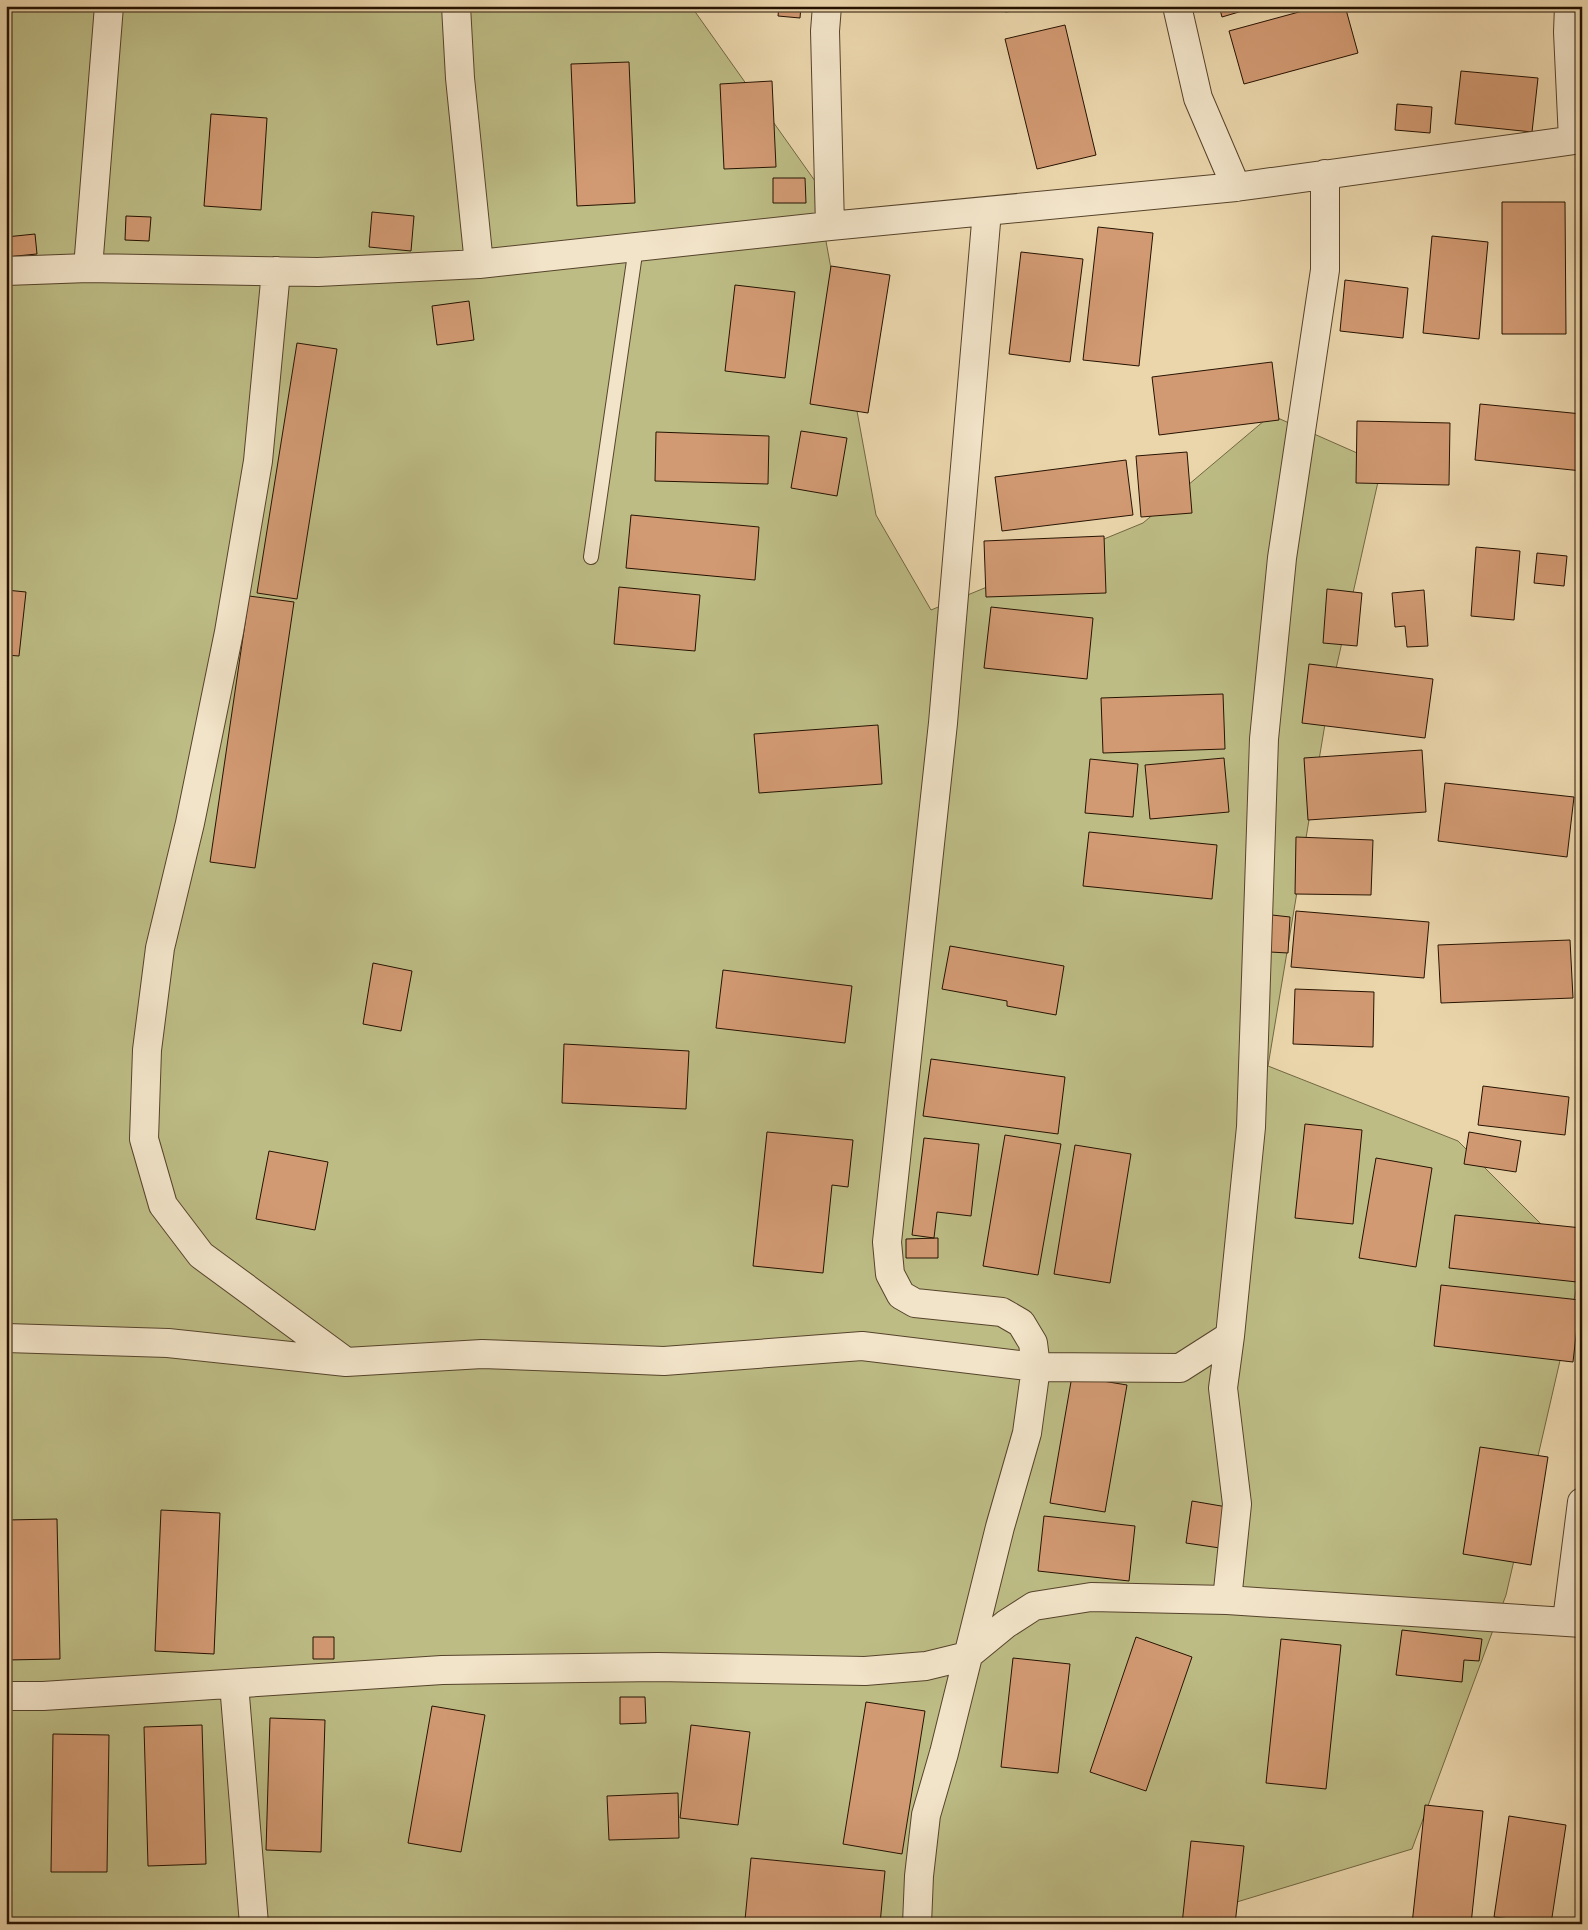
<svg xmlns="http://www.w3.org/2000/svg" width="1588" height="1930" font-family="'Sorts Mill Goudy',serif">
<style>
.green{fill:#bdbc85;stroke:#716742}
.building{fill:#d29a73;stroke:#251200}
.lines{fill:none;stroke-linecap:round;stroke-linejoin:round}
.lane-casing{stroke:#56432b;stroke-width:16}
.street-casing{stroke:#56432b;stroke-width:30}
.lane{stroke:#f2e4c9;stroke-width:14}
.street{stroke:#f2e4c9;stroke-width:28}
</style>
<rect width="100%" height="100%" fill="#ebd6ac"/>
<filter id="stains"><feTurbulence type="fractalNoise" baseFrequency=".004" numOctaves="4"/><feColorMatrix values="0 0 0 0 .2 0 0 0 0 .09 0 0 0 0 .02 0 0 0 .5 -.17"/></filter>
<radialGradient id="worn" r=".72"><stop offset=".6" stop-color="#630" stop-opacity="0"/><stop offset="1" stop-color="#630" stop-opacity=".3"/></radialGradient>
<path class="green" d="M6,6H691L815,181L876,515L931,610L1143,523L1271,415L1382,464L1329,700L1268,1066L1458,1141L1582,1265L1506,1595L1412,1849L1164,1924H6Z"/>
<path class="building" d="M193,6H223L222,11Z
M779,6H801L800,18L778,16Z
M1004,6H1061L1005,12Z
M1219,6H1259L1222,17Z
M1321,6H1345L1358,53L1244,84L1229,31Z
M1065,25L1096,155L1037,169L1005,39Z
M629,62L635,203L577,206L571,64Z
M1461,71L1538,78L1532,132L1455,124Z
M772,81L776,167L724,169L720,84Z
M1397,104L1432,107L1430,133L1395,130Z
M211,114L267,118L261,210L204,206Z
M773,178H805L806,203H773Z
M1502,202H1565L1566,334H1502Z
M372,212L414,216L411,251L369,247Z
M126,216L151,217L149,241L125,240Z
M1098,227L1153,233L1139,366L1083,360Z
M35,234L37,254L6,257V237Z
M1432,236L1488,242L1479,339L1423,333Z
M1021,252L1083,259L1070,362L1009,354Z
M831,266L890,275L868,413L810,404Z
M1345,280L1408,288L1403,338L1340,331Z
M735,285L795,292L785,378L725,371Z
M469,301L474,340L437,345L432,306Z
M297,343L337,349L297,599L257,593Z
M1272,362L1279,420L1159,435L1152,377Z
M1480,404L1582,414V471L1475,460Z
M1357,421L1450,423L1449,485L1356,483Z
M801,431L847,438L837,496L791,488Z
M656,432L769,436L768,484L655,481Z
M1187,452L1192,513L1141,517L1136,456Z
M1126,460L1133,515L1002,531L995,477Z
M631,515L759,527L755,580L626,568Z
M1104,536L1106,593L986,597L984,541Z
M1476,547L1520,551L1514,620L1471,616Z
M1537,553L1567,556L1564,586L1534,583Z
M619,587L700,595L695,651L614,644Z
M1327,589L1362,593L1357,646L1323,643Z
M6,590L26,592L19,656L6,655Z
M1424,590L1428,646L1407,647L1405,626L1395,627L1392,593Z
M249,596L294,602L255,868L210,862Z
M991,607L1093,618L1087,679L984,668Z
M1309,664L1433,679L1425,738L1302,723Z
M1223,694L1225,749L1103,753L1101,698Z
M878,725L882,784L759,793L754,734Z
M1422,750L1426,812L1308,820L1304,758Z
M1224,758L1229,812L1150,819L1145,765Z
M1090,759L1138,764L1133,817L1085,813Z
M1445,783L1574,797L1567,857L1438,841Z
M1089,832L1217,845L1212,899L1083,886Z
M1296,837L1373,840L1371,895L1295,894Z
M1296,911L1429,922L1424,978L1291,967Z
M1272,915L1290,917L1288,953L1270,952Z
M1570,940L1573,998L1441,1003L1438,945Z
M950,946L1064,966L1056,1015L1007,1006V1001L942,989Z
M373,963L412,971L401,1031L363,1024Z
M723,970L852,986L845,1043L716,1028Z
M1295,989L1374,992L1373,1047L1293,1044Z
M564,1044L689,1051L686,1109L562,1103Z
M931,1059L1065,1077L1058,1134L923,1116Z
M1483,1086L1569,1097L1565,1135L1478,1125Z
M1305,1124L1362,1130L1353,1224L1295,1218Z
M767,1132L853,1140L848,1187L832,1185L823,1273L753,1266Z
M1469,1132L1521,1141L1516,1172L1464,1164Z
M1005,1135L1061,1144L1038,1275L983,1266Z
M924,1138L979,1144L971,1216L937,1212L934,1238L912,1235Z
M1075,1145L1131,1154L1110,1283L1054,1274Z
M269,1151L328,1162L315,1230L256,1219Z
M1376,1158L1432,1168L1416,1267L1359,1258Z
M1455,1215L1582,1228L1577,1282L1449,1268Z
M938,1238V1258H906V1239Z
M1441,1285L1580,1300L1573,1362L1434,1346Z
M1072,1376L1127,1385L1105,1512L1050,1503Z
M1480,1447L1548,1457L1531,1565L1463,1554Z
M1192,1501L1227,1507L1220,1548L1186,1543Z
M161,1510L220,1513L214,1654L155,1651Z
M1044,1516L1135,1526L1129,1581L1038,1571Z
M57,1519L60,1659L6,1660V1520Z
M1402,1630L1482,1639L1479,1661L1464,1660L1462,1682L1396,1675Z
M313,1637H334V1659H313Z
M1136,1637L1192,1657L1146,1791L1090,1772Z
M1281,1639L1341,1645L1326,1789L1266,1783Z
M1013,1658L1070,1664L1058,1773L1001,1767Z
M620,1697H645L646,1723L620,1724Z
M866,1702L925,1711L902,1854L843,1844Z
M432,1706L485,1715L461,1852L408,1843Z
M270,1718L325,1720L321,1852L266,1850Z
M202,1725L206,1864L148,1866L144,1727Z
M691,1725L750,1732L738,1825L680,1818Z
M53,1734L109,1735L107,1872H51Z
M678,1793L679,1838L609,1840L607,1796Z
M1425,1805L1483,1811L1471,1924H1412Z
M1509,1816L1566,1825L1551,1924L1494,1917Z
M1191,1841L1244,1846L1235,1924H1182Z
M751,1858L885,1871L880,1924H788L745,1920Z
M626,1919L657,1924H626Z"/>
<g class="lines">
<defs>
<path id="lane" d="M591,557L636,247"/>
<path id="street" d="M456,6L460,78L479,264
M827,6L825,31L830,226
M1177,6L1198,98L1236,187
M1569,6L1568,32L1573,140
M88,268L109,6
M6,271L88,268L318,272L479,264L830,226L1236,187L1582,139
M276,271L258,461L229,632L190,823L160,948L147,1050L144,1139L163,1205L201,1255L345,1361
M6,1338L168,1343L346,1362L482,1354L664,1361L862,1346L1036,1367L1180,1368L1230,1336
M1227,1600L1237,1504L1223,1388L1230,1336L1251,1127L1264,739L1282,558L1325,270V174
M1567,1620L1582,1502
M234,1684L254,1924
M6,1696H43L442,1670L658,1667L865,1671L926,1666L967,1656L1006,1624L1034,1606L1091,1597L1227,1600L1582,1623
M917,1924L919,1876L926,1815L944,1753L1000,1527L1027,1433L1036,1367L1033,1343L1021,1323L1002,1312L915,1303L901,1295L890,1274L887,1242L943,723L987,211"/>
</defs>
<use href="#lane" class="lane-casing"/>
<use href="#street" class="street-casing"/>
<use href="#lane" class="lane"/>
<use href="#street" class="street"/>
</g>
<rect width="1588" height="1930" fill="none" stroke="#ebd6ac" stroke-width="25"/>
<rect x="8" y="8" width="1573" height="1915" fill="none" stroke="#251200" stroke-width="2.5"/>
<rect x="12" y="12" width="1563" height="1905" fill="none" stroke="#251200"/>
<rect width="100%" height="100%" filter="url(#stains)"/>
<rect width="100%" height="100%" fill="url(#worn)"/>
</svg>
